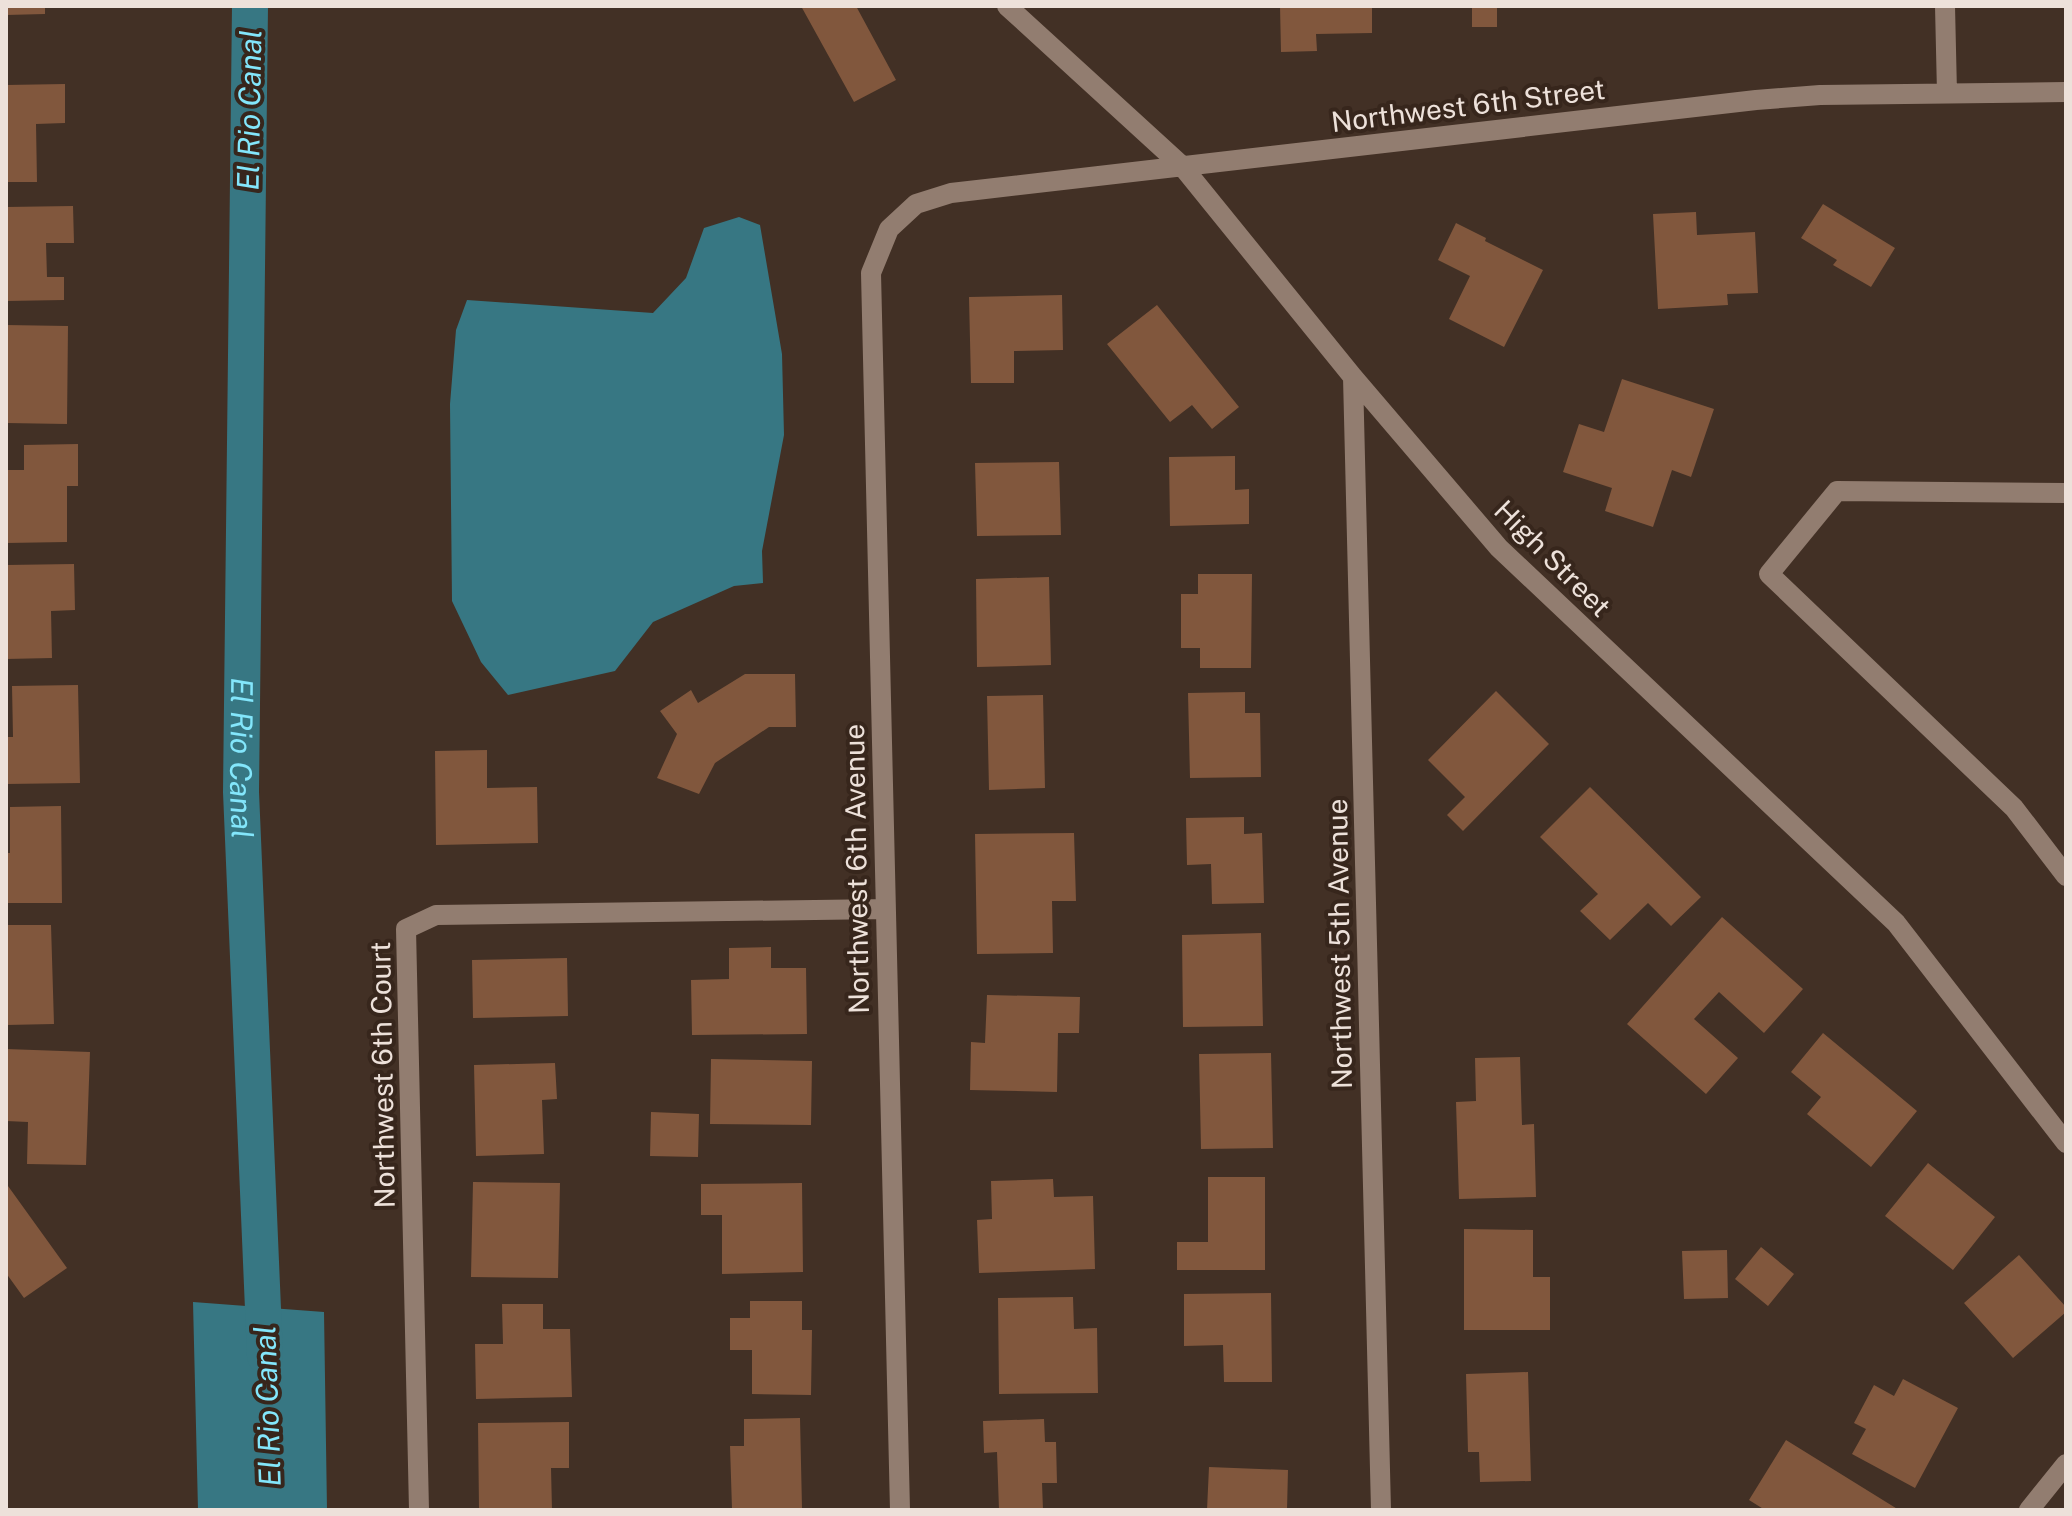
<svg xmlns="http://www.w3.org/2000/svg" width="2072" height="1516" font-family="'Public Sans',sans-serif">
<style>
.water{fill:#377783}
.lines{fill:none;stroke-linecap:round;stroke-linejoin:round}
.canal{stroke:#377783;stroke-width:36}
.building{fill:#81573d}
.minor{stroke:#927d70;stroke-width:20}
.labels{text-anchor:middle;dominant-baseline:central;stroke-width:8;stroke-linejoin:round;paint-order:stroke}
.street-label{font-size:28px;fill:#ede1da;stroke:#37261c}
.water-label{font-size:30px;font-style:italic;fill:#83e6fb;stroke:#37261c}
</style>
<rect width="100%" height="100%" fill="#423025"/>
<path class="water" d="M739,217L760,225L782,354L784,435L762,551L763,583L734,586L653,622L615,671L508,695L481,662L452,601L450,404L456,330L467,300L653,313L686,278L704,228Z
M193,1302L324,1312L327,1510H198Z"/>
<g class="lines">
<path class="canal" id="s1" d="M250,6L241,792L265,1356"/>
</g>
<path class="building" d="M6,6H45V14L6,15Z
M801,6H856L896,80L854,102Z
M1280,6H1372V33L1316,34L1317,51L1281,52Z
M1472,6H1497V27H1472Z
M65,84V123L36,124L37,182H6V85Z
M1823,204L1895,248L1871,287L1833,265L1837,260L1801,238Z
M73,206L74,243H46L47,277H64V300L6,301V207Z
M1696,212L1697,235L1755,232L1758,293L1727,294L1728,305L1658,309L1653,214Z
M1456,223L1486,238L1485,241L1543,270L1504,347L1449,319L1470,276L1438,260Z
M1062,295L1063,350L1014,351V383H971L969,297Z
M1157,305L1239,407L1212,429L1192,405L1170,422L1107,344Z
M6,325L68,326L67,424L6,423Z
M1622,379L1714,409L1691,477L1672,470L1653,527L1605,511L1612,488L1563,472L1579,424L1604,432Z
M78,444V486H67V542L6,543V470H24V445Z
M1235,456V490L1249,489V524L1170,526L1169,457Z
M1059,462L1061,535L977,536L975,463Z
M74,564L75,610L51,611L52,658L6,659V565Z
M1198,574H1252L1251,668H1200V648H1181V594H1198Z
M1049,577L1051,665L977,667L976,579Z
M745,674H795L796,727H769L715,763L699,794L657,778L677,734L660,711L691,690L698,703Z
M78,685L80,783L6,784V737H13L12,686Z
M1496,691L1549,744L1463,831L1447,815L1465,797L1428,760Z
M1245,692V713H1260L1261,777L1190,778L1188,693Z
M1043,695L1045,788L989,790L987,696Z
M487,750V788L537,787L538,843L436,845L435,751Z
M1590,787L1701,897L1671,926L1648,903L1610,940L1580,911L1598,894L1540,837Z
M61,806L62,903H6V853H10V807Z
M1244,817V834L1262,833L1264,903L1212,904L1211,864L1187,865L1186,818Z
M1074,833L1076,901H1052L1053,953L977,954L975,834Z
M1722,917L1803,989L1764,1033L1719,992L1694,1019L1738,1058L1706,1094L1627,1024Z
M6,925H51L54,1024L6,1025Z
M1261,933L1263,1026L1183,1027L1182,935Z
M771,947V968H806L807,1034L692,1035L691,980L729,979V948Z
M567,958L568,1016L473,1018L472,960Z
M987,995L1080,997L1079,1033H1058L1057,1092L970,1090L971,1042L985,1043Z
M1823,1033L1917,1111L1871,1167L1807,1114L1821,1097L1791,1072Z
M6,1049L90,1052L86,1165L27,1164L28,1122L6,1121Z
M1271,1053L1273,1148L1201,1149L1199,1054Z
M1520,1057L1522,1125L1534,1124L1536,1197L1459,1199L1456,1102L1476,1101L1475,1058Z
M711,1059L812,1061L811,1125L710,1124Z
M555,1063L557,1099L542,1100L544,1154L476,1156L474,1065Z
M651,1112L699,1114L698,1157L650,1156Z
M1928,1163L1995,1217L1953,1270L1885,1216Z
M1208,1177H1265V1270H1177V1242H1208Z
M1053,1179L1054,1197L1093,1196L1095,1269L979,1273L977,1220L992,1219L991,1181Z
M473,1182L560,1183L558,1278L471,1277Z
M802,1183L803,1272L722,1274V1215H701V1184Z
M8,1186L67,1268L24,1298L6,1273V1188Z
M1464,1229L1533,1230V1277H1550V1330H1464Z
M1761,1247L1794,1274L1768,1306L1735,1279Z
M1727,1250L1728,1298L1684,1299L1682,1251Z
M2019,1255L2066,1307V1312L2013,1358L1964,1303Z
M1271,1293L1272,1382H1224L1223,1345L1184,1346V1294Z
M1073,1297L1074,1329L1097,1328L1098,1393L999,1394L998,1298Z
M750,1301H802V1330H812L811,1395L752,1394V1350H730V1318H750Z
M502,1304H543V1329H570L572,1397L476,1399L475,1344H503Z
M1528,1372L1531,1481L1480,1482L1479,1452H1468L1466,1374Z
M1903,1379L1958,1408L1915,1488L1852,1454L1866,1429L1854,1423L1874,1385L1894,1396Z
M800,1418L802,1508L732,1509L730,1446H744V1419Z
M1044,1419L1045,1442H1056L1057,1483H1042L1043,1510H999L997,1452L984,1453L983,1421Z
M569,1422V1468H551L552,1510H479L478,1423Z
M1786,1440L1899,1510H1765L1749,1500Z
M1209,1467L1288,1470L1287,1510H1207Z"/>
<g class="lines">
<path class="minor" d="M1007,6L1182,166L1353,377L1499,548L1896,923L2066,1143
M1945,6L1947,93
M1353,377L1381,1510
M2066,493L1837,491L1769,574L2014,808L2066,876
M419,1510L406,929L436,915L885,909
M900,1510L871,273L889,229L916,204L951,193L1756,100L1820,95L2066,92
M2029,1510L2066,1464"/>
</g>
<g class="labels">
<g class="street-label">
<text transform="translate(1468 105) rotate(-7)">Northwest 6th Street</text>
<text transform="translate(1553 558) rotate(45)">High Street</text>
<text transform="translate(856 869) rotate(-91)">Northwest 6th Avenue</text>
<text transform="translate(1339 944) rotate(-91)">Northwest 5th Avenue</text>
<text transform="translate(382 1075) rotate(-91)">Northwest 6th Court</text>
</g>
<g class="water-label">
<text transform="translate(249 110) rotate(-89)">El Rio Canal</text>
<text stroke="none"><textPath href="#s1" startOffset="752">El Rio Canal</textPath></text>
<text transform="translate(267 1406) rotate(-92)">El Rio Canal</text>
</g>
</g>
<rect width="2072" height="1516" fill="none" stroke="#ede1da" stroke-width="16"/>
</svg>
